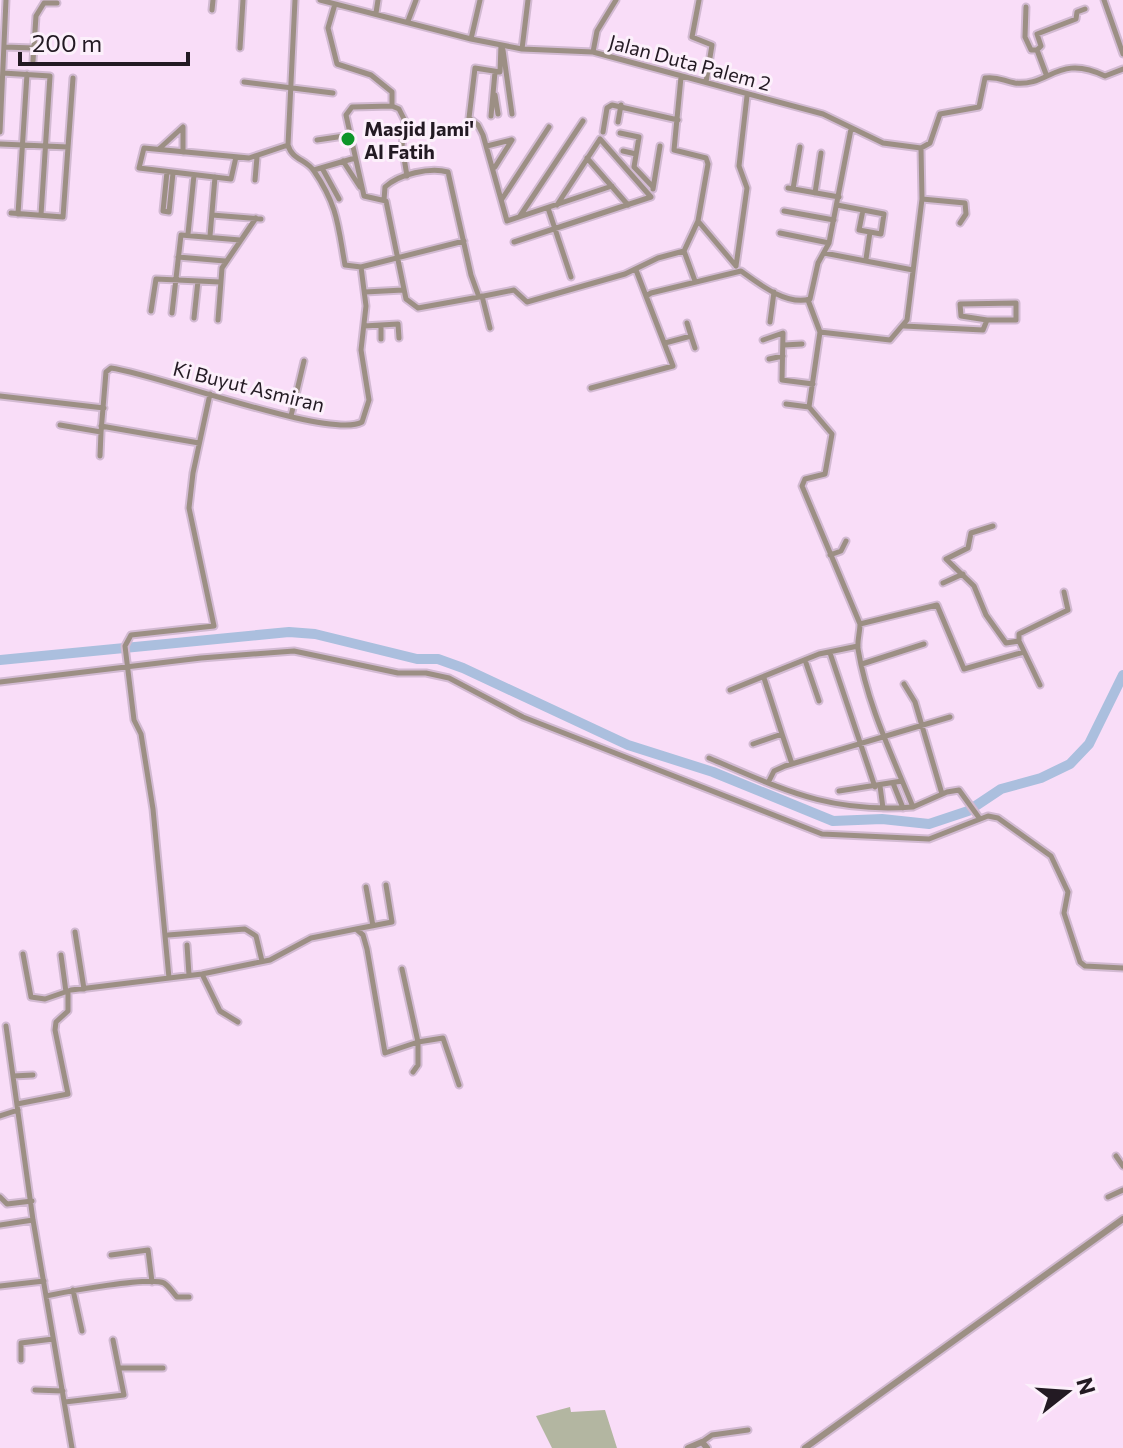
<svg xmlns="http://www.w3.org/2000/svg" width="1123" height="1448" font-family="Commissioner,sans-serif">
<style>
.green{fill:#b3b6a1}
.lines{fill:none;stroke-linecap:round;stroke-linejoin:round}
.river{stroke:#abbfde;stroke-width:10}
.minor-casing{stroke:#d2bad2;stroke-width:9}
.tertiary-casing{stroke:#d2bad2;stroke-width:10}
.minor{stroke:#9c8f84;stroke-width:5}
.tertiary{stroke:#9c8f84;stroke-width:6}
.poi-dot{fill:#0d9529;stroke:#fcf0fb;stroke-width:3}
.labels{text-anchor:middle;dominant-baseline:central;stroke-width:6;stroke-linejoin:round;paint-order:stroke}
.street-label{font-size:20px;fill:#231a23;stroke:#fcf0fb}
.poi-label{font-size:20px;font-weight:bold;fill:#231a23;stroke:#fcf0fb;text-anchor:start}
</style>
<rect width="100%" height="100%" fill="#f9ddf8"/>
<path class="green" d="M570,1407L571,1412L605,1410L617,1448H552L536,1416Z"/>
<g class="lines">
<path class="river" d="M0,660L289,632L315,634L417,659H438L463,668L628,745L713,772L833,821L882,819L929,824L968,811L1001,789L1041,778L1070,764L1089,744L1123,675"/>
<defs>
<path id="minor" d="M320,0L471,39L522,49L593,52L823,114L883,143L921,148L930,143L940,114L979,107L985,78C998,76 1003,81 1015,83C1049,87 1058,53 1105,76L1123,69
M699,0L692,37L712,45L706,82
M1104,0L1123,54
M335,4L328,28L337,64L371,75L392,92V106L352,107L346,115L364,196L386,201L406,299L418,308L479,297
M1026,7L1025,37L1031,50H1037
M212,10L213,0
M376,13L378,0
M408,21L416,0
M471,39L480,0
M501,45L500,72L475,68L469,118L478,125L483,135L507,221L612,186
M4,47L34,48
M240,48L243,0
M522,49L528,0
M503,50L512,114
M593,52L597,31L616,0
M33,61L36,16L44,3H57
M3,73L50,76L41,215
M1046,74L1037,50L1041,46L1037,34L1076,19L1077,12L1085,9
M244,82L333,93
M495,95L498,114
M392,106L399,109L405,121L402,146L407,176
M491,116L495,72
M618,122L621,105
M0,132L6,0
M603,132L607,108L612,105L678,120
M620,133L639,137L634,167L653,187
M317,140L351,135
M0,144L68,147
M487,146L511,140
M921,148L922,199L907,320L890,340L820,332L809,407L832,434L825,474L805,479L802,486L860,624C860,632 857,641 858,649C867,704 892,755 913,807L947,792L959,790L980,819
M159,149L183,127V152
M623,151L636,154
M236,157L231,179L139,168L144,148L249,158L288,145
M587,158L628,205
M343,161L360,187
M495,167L512,140
M322,168L339,199
M314,170L355,158
M167,172L163,211L169,212L173,173
M255,180L257,157
M788,188L839,197
M653,189L660,146
M793,189L800,147
M815,193L821,153
M502,199L549,127
M922,199L965,203L966,214L960,223
M384,200L385,187C399,174 430,167 448,172L471,275L479,297L514,290L527,302L625,274L658,258L684,251L698,221L708,164L706,158L674,150L681,77
M837,205L884,214L881,234L859,230L863,210
M548,208L571,277
M784,211L834,220
M11,213L63,217L73,78
M18,214L27,74
M212,215L261,219
M520,216L583,121
M698,221L736,266
M780,233L829,243
M188,234L194,175
M210,236L215,177
M514,242L651,197L600,139L557,205
M684,251L695,281
M824,253L913,270
M178,257L225,261
M866,259L870,232
M736,266L747,188L739,166L747,96
M361,267L464,241
M636,270L646,296
M365,292L403,290
M482,296L490,328
M808,300L820,332
M151,311L156,279L220,282
M172,313L181,235L240,240
M194,318L198,281
M218,320L222,268L256,218
M770,322L774,292
M687,323L691,336
M381,325V339
M364,326L398,324L399,338
M904,326L983,330L987,320H1016V303L960,304L961,316L987,320
M763,340L783,333L782,380L813,384
M665,343L691,336L695,348
M784,345L802,344
M769,359L783,356
M591,388L673,366L646,296L651,293L741,271C759,284 787,306 810,299L818,263L829,243L851,129
M0,396L104,408
M786,404L809,407
M291,416L304,361
M60,425L101,432L106,372L111,368C157,374 331,440 362,422L369,400L361,350L366,306L361,267L345,265C338,226 338,206 314,171C306,159 292,160 288,145L295,0
M101,426L199,443
M100,456L101,432
M993,526L971,533L968,548L946,559L974,586L986,615L1006,643L1019,641L1040,685
M830,555L841,551L846,541
M943,583L963,574
M860,624L937,605L964,669L1024,652
M1019,641V634L1068,610L1064,592
M830,653L875,787
M805,660L819,701
M862,664L924,644
M0,682L201,658L294,651L398,673H426L449,678L523,717L822,834L929,839L988,816L998,818L1051,856L1068,892L1064,913L1080,962L1085,966L1123,968
M904,684L915,702L942,794
M730,690L819,654L858,646
M782,734L792,764
M753,744L782,734L764,678
M709,758C785,790 827,813 913,807
M768,783L774,771L785,766L950,717
M893,783L903,808
M880,786L883,808
M839,791L902,781
M366,887L373,926
M356,929L392,922L386,885
M75,932L84,989
M168,935L245,929L256,936L262,961
M187,945L189,975
M23,954L31,997L45,999L71,990L202,974L270,960L311,938L356,929L363,935L367,949L385,1053L418,1042L402,969
M61,955L66,992
M202,974L220,1011L238,1022
M169,978L153,809L141,734L134,720L125,646L131,635L214,626L189,508L193,473L210,394
M6,1026L33,1220L72,1448
M413,1072L418,1065V1042L443,1038L459,1085
M13,1076L33,1075
M17,1104L68,1094L55,1030L56,1022L68,1011V992
M0,1116L18,1110
M1116,1156L1123,1166
M0,1197L7,1204L32,1201
M1108,1197L1123,1190
M0,1225L33,1220
M111,1255L148,1250L152,1282
M0,1286L44,1281
M73,1290L82,1331
M46,1296C65,1292 150,1276 164,1283C169,1286 173,1293 177,1297H189
M21,1360V1343L53,1339
M120,1368H163
M35,1390L63,1391
M65,1402L124,1395L113,1340
M702,1442L712,1435L748,1430"/>
<path id="tertiary" d="M688,1448L702,1442L707,1448
M805,1448L1123,1219"/>
</defs>
<use href="#minor" class="minor-casing"/>
<use href="#tertiary" class="tertiary-casing"/>
<use href="#minor" class="minor"/>
<use href="#tertiary" class="tertiary"/>
</g>
<circle class="poi-dot" cx="348" cy="139" r="8"/>
<g class="labels">
<g class="street-label">
<text transform="translate(690 62) rotate(15)">Jalan Duta Palem 2</text>
<text transform="translate(249 386) rotate(14)">Ki Buyut Asmiran</text>
</g>
<g class="poi-label">
<text x="364" y="128">Masjid Jami'<tspan x="364" dy="23">Al Fatih</tspan></text>
</g>
</g>
<g transform="translate(1067 1392) rotate(73)" stroke="#fcf0fb" stroke-width="6" paint-order="stroke">
<path d="M0-6L14 30L0 20L-14 30Z" fill="#231a23"/>
<text y="-12" font-size="22" font-weight="bold" text-anchor="middle" fill="#231a23">N</text>
</g>
<path d="M20 52v12h168v-12" fill="none" stroke="#231a23" stroke-width="4"/>
<text x="32" y="52" font-size="24" fill="#231a23" stroke="#fcf0fb" stroke-width="6" paint-order="stroke">200 m</text>
</svg>
